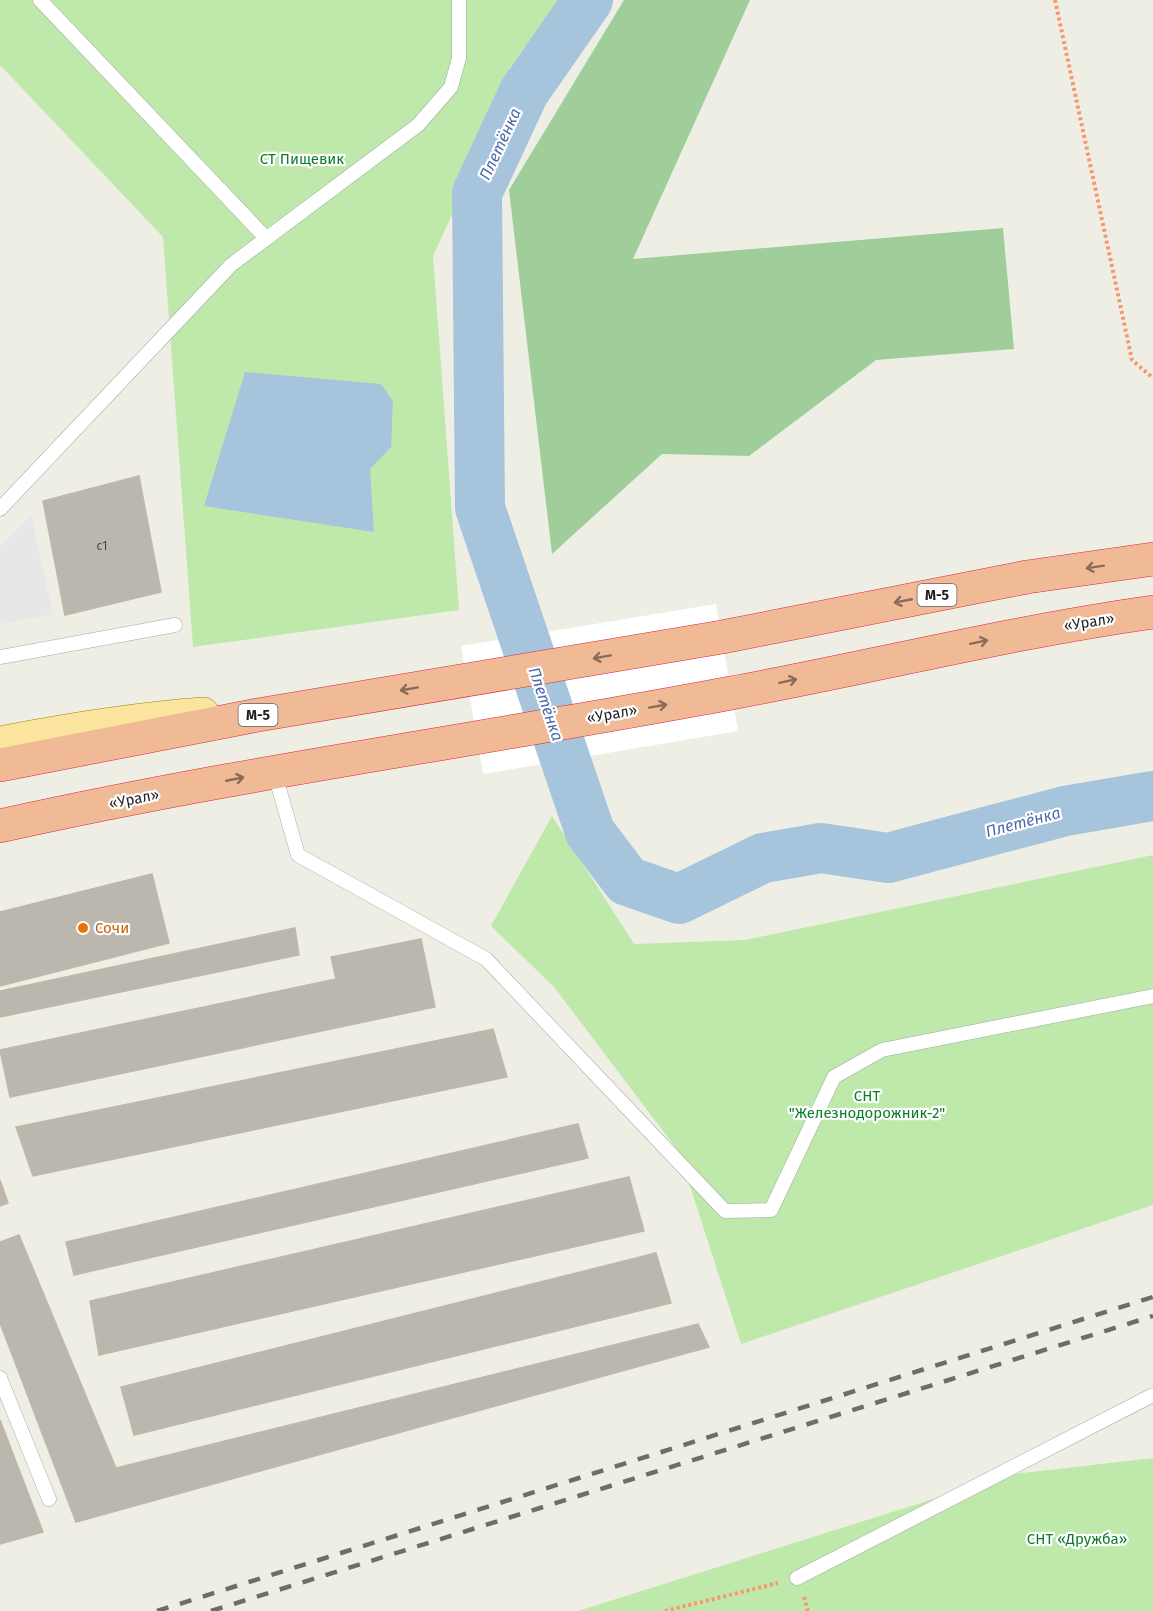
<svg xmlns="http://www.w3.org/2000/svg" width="1153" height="1611" font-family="'Fira Sans',sans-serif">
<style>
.grass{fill:#bee9ab}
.forest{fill:#9fce9a}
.parking{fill:#e7e7e7}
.water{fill:#a6c5dc}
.pier{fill:#fff}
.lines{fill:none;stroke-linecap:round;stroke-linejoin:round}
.river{stroke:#a6c5dc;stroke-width:50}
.building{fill:#bcb7ae;stroke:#c1b7a7;stroke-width:1.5}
.service-casing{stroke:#a6a6a6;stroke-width:15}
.primary-casing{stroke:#978302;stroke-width:34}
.trunk-casing{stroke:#d92641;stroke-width:34}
.path{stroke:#f8966d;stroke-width:4;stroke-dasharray:3 3;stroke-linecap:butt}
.service{stroke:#fff;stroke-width:14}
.primary{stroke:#fbe59e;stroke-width:33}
.trunk{stroke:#f0ba96;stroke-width:33}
.rail{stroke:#6d6d6d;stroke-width:4.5;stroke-dasharray:12 12;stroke-linecap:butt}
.oneway{stroke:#886c5a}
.food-dot{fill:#e8710a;stroke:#fff;stroke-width:2}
.labels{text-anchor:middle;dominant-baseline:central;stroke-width:4.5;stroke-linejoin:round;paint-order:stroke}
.number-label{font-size:12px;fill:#464543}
.shield{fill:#fff;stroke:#626262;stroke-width:1.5}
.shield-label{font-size:14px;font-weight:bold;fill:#1f1f1f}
.park-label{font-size:15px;fill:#0d7c2c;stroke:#fff}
.street-label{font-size:15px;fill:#1f1f1f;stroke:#fff}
.food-label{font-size:15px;fill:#c56008;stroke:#fff;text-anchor:start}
.water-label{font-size:16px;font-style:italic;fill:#4c6aad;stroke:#fff}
</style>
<rect width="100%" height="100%" fill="#efeee5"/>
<path class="grass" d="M0,0H559L509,69L452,215L433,256L459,610L193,647L163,237L0,65Z
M552,816L634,944L745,940L1153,855V1205L741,1344L679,1152L554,987L491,926Z
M1153,1458V1611H578L1013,1474Z"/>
<path class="forest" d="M624,0H750L633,259L1003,228L1014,349L876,360L749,456L662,454L552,554L509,190Z"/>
<path class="parking" d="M31,515L53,614L0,624V546Z"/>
<path class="water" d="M245,372L381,384L393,401L391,447L370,469L374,532L204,506Z"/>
<path class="pier" d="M716,604L738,731L483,774L461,646Z"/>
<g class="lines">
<path class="river" d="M588,0L524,92L477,193L480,508L590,832L627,881L679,899L763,858L821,848L888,858L1065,811L1153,796"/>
</g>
<path class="building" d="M139,476L161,592L65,615L43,501Z
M152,874L169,943L0,986V912Z
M295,928L299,955L0,1017V991Z
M421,939L435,1007L10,1097L0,1050L336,979L331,957Z
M493,1029L507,1077L33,1176L16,1127Z
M578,1124L588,1158L74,1275L66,1242Z
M629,1177L644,1231L99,1355L90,1301Z
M0,1180L8,1203L0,1206Z
M19,1235L116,1468L698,1324L709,1347L76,1522L0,1323V1242Z
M656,1253L671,1303L134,1435L121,1387Z
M0,1420L43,1532L0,1544Z"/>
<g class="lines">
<defs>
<path id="service" d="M40,0L266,238
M0,509L231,265L418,125L451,87L459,58V0
M0,657L175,625
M274,771L298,855L486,959L725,1211L771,1210L834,1077L882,1050L1153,996
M0,1378L49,1499
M797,1578L1153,1395"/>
<path id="primary" d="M0,743C67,730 135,719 203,714"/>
<path id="trunk" d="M0,765L258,715L722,637L1027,577L1153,559
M0,826C242,772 487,739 731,693C872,667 1011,632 1153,612"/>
</defs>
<use href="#service" class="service-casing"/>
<use href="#primary" class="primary-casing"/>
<use href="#trunk" class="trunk-casing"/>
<path class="path" d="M1055,0L1132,360L1153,378
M804,1597L808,1611
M665,1611L778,1583"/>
<use href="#service" class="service"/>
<use href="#primary" class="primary"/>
<use href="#trunk" class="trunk"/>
<path class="rail" d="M157,1611L1153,1297
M211,1611L1153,1316"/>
</g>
<defs><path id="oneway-shaft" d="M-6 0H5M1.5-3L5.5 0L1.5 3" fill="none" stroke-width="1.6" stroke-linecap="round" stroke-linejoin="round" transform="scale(1.5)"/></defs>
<g class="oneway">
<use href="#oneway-shaft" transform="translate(1095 567) rotate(171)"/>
<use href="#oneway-shaft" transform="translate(903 601) rotate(169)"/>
<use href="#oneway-shaft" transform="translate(979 642) rotate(-12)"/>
<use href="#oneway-shaft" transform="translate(602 657) rotate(170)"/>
<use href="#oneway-shaft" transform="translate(788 681) rotate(-12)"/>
<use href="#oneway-shaft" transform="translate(409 689) rotate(170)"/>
<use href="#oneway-shaft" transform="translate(658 706) rotate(-10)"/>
<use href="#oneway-shaft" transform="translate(235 779) rotate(-11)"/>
</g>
<circle class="food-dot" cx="83" cy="928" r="6"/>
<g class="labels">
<g class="number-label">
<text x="102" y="546">с1</text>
</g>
<g class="shield">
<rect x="917.5" y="584" width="39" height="22" rx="4.5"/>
<rect x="238.5" y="704" width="39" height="22" rx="4.5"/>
</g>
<g class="shield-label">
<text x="937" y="595">М-5</text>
<text x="258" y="715">М-5</text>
</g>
<g class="park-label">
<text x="302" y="159">СТ Пищевик</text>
<text x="867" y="1096">СНТ<tspan x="867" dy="17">"Железнодорожник-2"</tspan></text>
<text x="1077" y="1539">СНТ «Дружба»</text>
</g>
<g class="street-label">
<text transform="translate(1089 622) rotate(-9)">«Урал»</text>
<text transform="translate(612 714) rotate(-10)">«Урал»</text>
<text transform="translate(134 799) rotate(-11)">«Урал»</text>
</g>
<g class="food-label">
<text x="95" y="928">Сочи</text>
</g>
<g class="water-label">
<text transform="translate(500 144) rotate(-65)">Плетёнка</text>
<text transform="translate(546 704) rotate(71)">Плетёнка</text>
<text transform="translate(1023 822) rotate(-15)">Плетёнка</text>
</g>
</g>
</svg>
